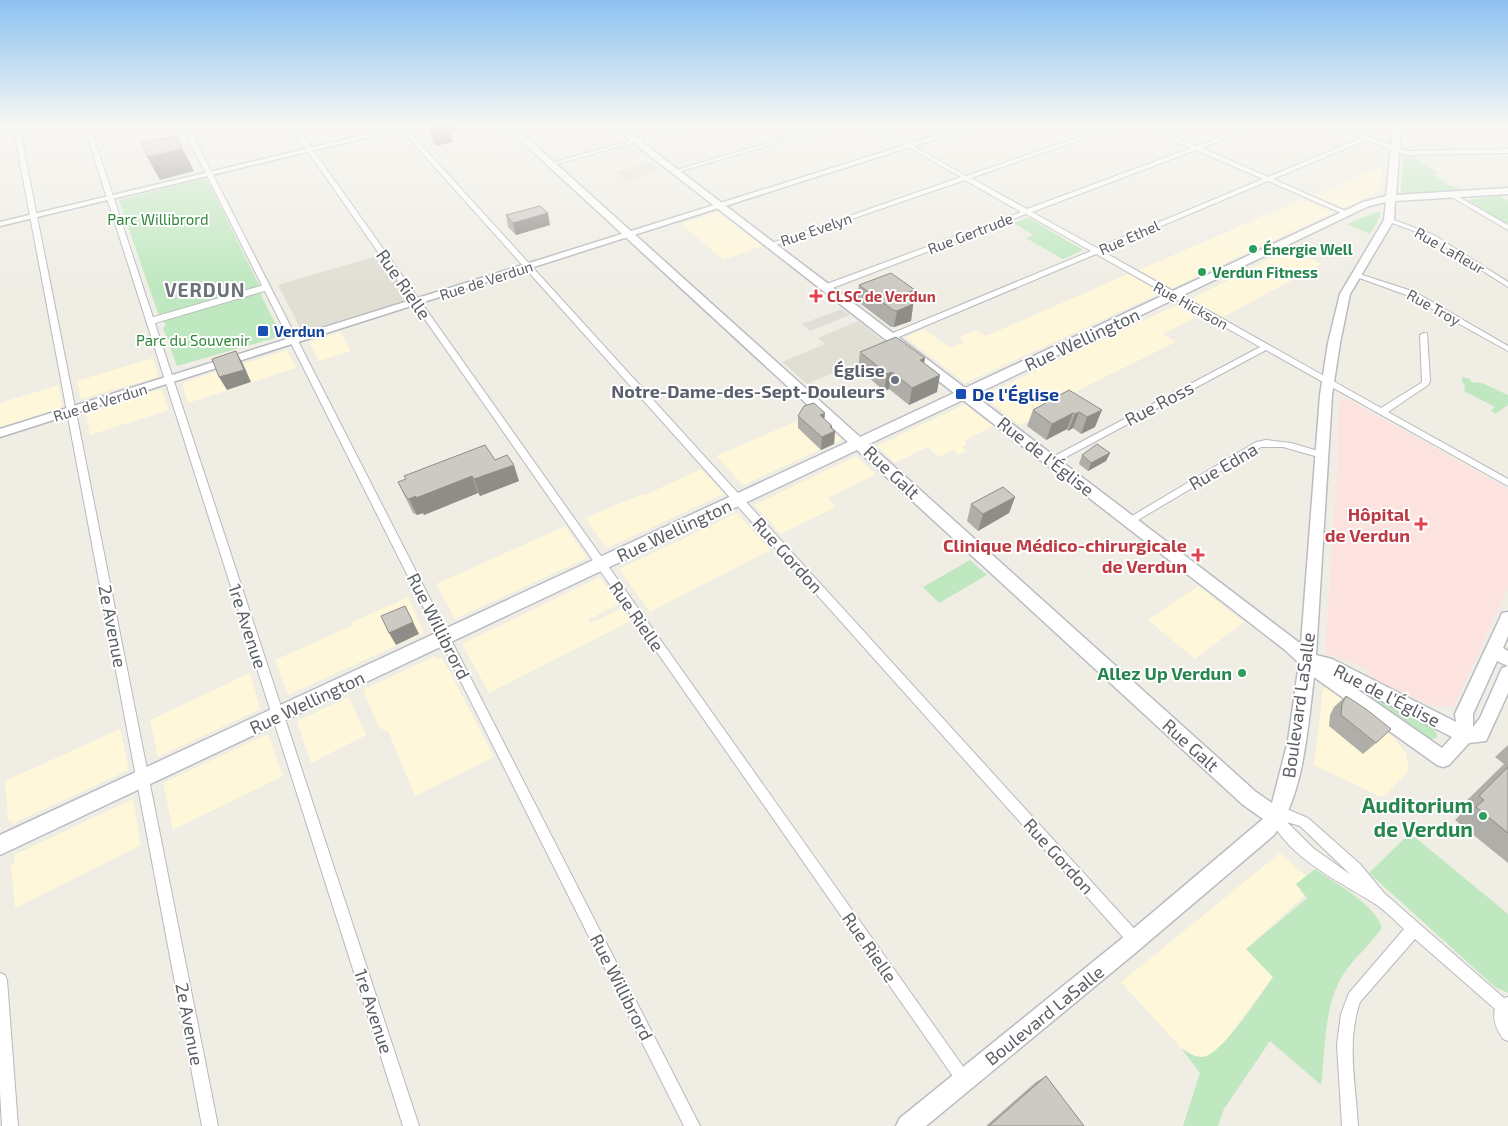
<svg xmlns="http://www.w3.org/2000/svg" width="1508" height="1126" font-family="'Exo 2',sans-serif">
<style>
.commercial{fill:#fff7d9}
.industrial{fill:#e0ded8}
.education{fill:#e1dfd4}
.medical{fill:#fde3df}
.green{fill:#bfe8c0}
.lines{fill:none;stroke-linecap:round;stroke-linejoin:round}
.pedestrian-far1-casing{stroke:#b6b9be;stroke-width:7}
.pedestrian-casing{stroke:#b6b9be;stroke-width:8}
.minor-casing{stroke:#b6b9be;stroke-width:2}
.tertiary-casing{stroke:#b6b9be;stroke-width:3}
.secondary-casing{stroke:#b9bcc3;stroke-width:3}
.pedestrian-far1{stroke:#fff;stroke-width:5}
.pedestrian{stroke:#fff;stroke-width:6}
.minor{fill:#fff;fill-rule:evenodd}
.tertiary{fill:#fff;fill-rule:evenodd}
.secondary{fill:#fff;fill-rule:evenodd}
.wall{fill:#afaea8}
.shaded-wall{fill:#8f8d88}
.building{fill:#cccac3;stroke:#8f8d88}
.leisure-dot{fill:#2e9e5b;stroke:#fff;stroke-width:2}
.health-dot{fill:#e0444e;stroke:#fff;stroke-width:2}
.transit-dot{fill:#1a4fb4;stroke:#fff;stroke-width:2}
.worship-dot{fill:#6b7280;stroke:#fff;stroke-width:2}
.labels{text-anchor:middle;dominant-baseline:central;stroke-width:4;stroke-linejoin:round;paint-order:stroke}
.far-park-label{font-size:15px;fill:#308738;stroke:#fff}
.far-street-label{font-size:15px;fill:#5c5f65;stroke:#fff}
.far-leisure-label{font-size:15px;font-weight:bold;fill:#27864d;stroke:#fff;text-anchor:start}
.far-health-label{font-size:15px;font-weight:bold;fill:#be3a42;stroke:#fff;text-anchor:start}
.far-transit-label{font-size:15px;font-weight:bold;fill:#164399;stroke:#fff;text-anchor:start}
.street-label{font-size:18px;fill:#5c5f65;stroke:#fff}
.worship-label{font-size:18px;font-weight:bold;fill:#5b616d;stroke:#fff;text-anchor:end}
.transit-label{font-size:18px;font-weight:bold;fill:#164399;stroke:#fff;text-anchor:start}
.health-label{font-size:18px;font-weight:bold;fill:#be3a42;stroke:#fff;text-anchor:end}
.leisure-label{font-size:18px;font-weight:bold;fill:#27864d;stroke:#fff;text-anchor:end}
.far-district-label{font-size:19px;font-weight:bold;letter-spacing:1px;fill:#6d7177;stroke:#fff}
.near-leisure-label{font-size:21px;font-weight:bold;fill:#27864d;stroke:#fff;text-anchor:end}
</style>
<rect width="100%" height="100%" fill="#efede4"/>
<path class="commercial" d="M1383,165L1380,190L1345,208L1315,195Z
M1302,199L1333,213L1172,288L1139,270Z
M718,212L762,246L724,260L681,224Z
M1300,245L1317,253L1309,258L1322,264L1223,317L1191,299L1283,252Z
M1128,274L1161,293L965,383L905,337L924,329L950,348L964,342L959,337L977,330L986,336Z
M1179,304L1200,315L1163,334L1176,342L1069,395L1063,404L1020,425L982,396Z
M340,332L351,351L319,361L309,342Z
M287,350L296,368L188,403L182,384L184,382Z
M153,358L158,377L81,399L77,381Z
M59,385L62,407L0,427V403Z
M161,389L169,410L90,435L86,413Z
M965,404L993,426L964,441L967,444L962,447L967,451L959,455L953,450L939,457L927,447L895,463L877,446Z
M813,414L842,440L743,485L716,456Z
M856,456L876,474L828,498L836,507L781,534L754,505Z
M701,469L724,494L609,547H606L585,518L640,495H645Z
M737,513L770,550L650,612L619,569Z
M565,526L587,558L455,619L436,584Z
M600,577L619,604L588,620L590,623L622,608L631,621L489,693L462,644Z
M1198,586L1244,622L1195,659L1148,620Z
M408,597L424,633L288,695L275,660L353,625L352,622Z
M435,656L437,660L442,657L494,757L415,796L388,731L379,728L363,690Z
M250,673L260,709L158,757L150,720Z
M1326,687L1330,688L1394,738L1406,753L1409,770L1386,795L1381,797L1314,765L1323,689Z
M349,697L366,735L311,763L297,721Z
M120,729L129,770L12,824L11,819L8,821L5,781Z
M268,734L283,776L173,830L163,783Z
M133,799L141,845L15,908L11,865L15,863L14,855Z
M1280,853L1306,876L1296,884L1304,896L1246,949L1273,977L1223,1044L1210,1055L1203,1057L1194,1056L1181,1048L1121,982Z"/>
<path class="industrial" d="M842,309L850,315L810,331L802,324Z"/>
<path class="education" d="M651,163L661,169L626,181L616,172Z
M380,255L412,299L302,332L278,285Z
M858,321L897,352L855,370L850,365L807,384L782,362L825,344L818,338Z"/>
<path class="medical" d="M1346,398L1508,489V588L1454,706H1433L1425,703L1367,676V668L1325,653L1338,458L1339,400Z"/>
<path class="green" d="M1407,156H1413L1437,172L1434,175L1452,187H1457L1461,190L1406,194L1401,193L1403,157Z
M206,178L260,287L262,297L280,333L278,337L177,366L163,328L166,325L159,316L119,200Z
M1500,196L1508,201V225L1467,200Z
M1377,212L1381,213L1377,223L1370,234L1347,224Z
M1026,218H1029L1083,250L1063,259L1026,238L1034,235L1014,223Z
M1462,377L1470,379L1471,382L1482,383L1508,395V405L1495,414L1491,410L1495,407L1464,391L1465,385L1463,384Z
M970,560L987,575L939,603L923,587Z
M1364,692L1433,729L1437,734V738L1432,739L1426,737L1366,696Z
M1410,833L1508,914V993L1495,987L1369,873Z
M1315,869C1335,883 1375,904 1382,928C1371,943 1358,955 1347,969C1323,1001 1326,1048 1321,1085L1270,1041L1224,1109L1218,1126H1183L1200,1073L1181,1048C1187,1052 1194,1057 1202,1057C1221,1056 1261,994 1273,977L1246,949L1307,898L1296,884Z"/>
<g class="lines">
<defs>
<path id="pedestrian-far1" d="M260,289L266,287"/>
<path id="pedestrian" d="M151,321L264,288"/>
<path id="minor" d="M13,126H19L218,1126H202Z
M84,126H90L419,1126H403Z
M182,126H188L700,1126H684Z
M290,126H296L969,1075L972,1080L969,1085L964,1088L959,1085Z
M398,126H404L1140,935L1142,940L1140,945L1135,947L1130,945Z
M684,126H694L553,165L548,164Z
M825,126H834L678,172L673,171Z
M871,126H878L966,176L1110,126H1119L971,178L1027,209L1191,148L1144,126H1152L1197,146L1249,126H1257L1202,148L1268,177L1361,138L1331,126H1339L1407,151L1508,149V153L1406,155L1366,140L1273,179L1350,213V215H1346L1268,181L1102,251L1381,408L1421,383L1422,381L1420,335L1424,333H1427L1430,381L1428,385L1388,412L1508,479V486L1266,350L1055,463H1049L1048,461L1049,459L1260,347L1096,254L894,339H888V335L1091,251L1026,214L830,289H824V285L1021,212L965,180L773,246H769V244L961,177ZM1196,150L1263,179L1097,248L1032,212Z
M1452,193L1508,225V230L1450,196L1449,195Z
M1389,218L1434,235L1508,282V287L1430,237L1387,221L1386,220Z
M1356,273L1415,292L1508,346V351L1409,296L1354,276L1352,275Z
M1266,440L1291,443L1325,453L1326,455L1322,458L1283,447H1261L1133,523H1127L1125,521L1127,519L1256,442Z
M1289,810L1308,818L1360,864L1384,893L1504,998L1508,997V1041L1503,1039C1497,1030 1492,1020 1495,1009L1415,939L1360,1002C1346,1043 1356,1085 1358,1126H1342L1337,1045L1341,1014L1349,993L1404,929C1394,920 1384,909 1372,902C1338,881 1286,856 1270,817L1272,813ZM1287,822L1300,826L1351,875L1313,848Z
M0,973L5,975L7,980L18,1126H2L0,1092Z"/>
<path id="tertiary" d="M402,126H414L0,226V222Z
M966,126H976L0,437V429Z"/>
<path id="secondary" d="M505,126H514L860,437L954,393L612,126H621L965,388L1363,202L1386,196L1393,126H1401L1396,195L1508,188V194L1395,201L1394,220L1350,294L1340,343L1332,395L1316,655L1332,659L1456,722L1455,714L1500,618L1502,613L1508,612V636L1503,648L1508,651V693L1486,741L1469,743L1449,765L1443,767L1437,765L1314,677C1308,724 1304,797 1274,835L1134,954L926,1126H896L900,1118L1120,940L1263,819L1242,804L857,450L0,855V835L848,442ZM1386,202L1384,220L1340,294L1328,343L1320,395L1301,644L974,395L1369,206ZM963,400L1285,650L1299,663L1288,741L1272,803L1256,792L869,444ZM1497,661L1508,666L1502,668L1480,718L1473,727V714ZM1351,685L1452,737L1442,748Z"/>
</defs>
<use href="#pedestrian-far1" class="pedestrian-far1-casing"/>
<use href="#pedestrian" class="pedestrian-casing"/>
<use href="#minor" class="minor-casing"/>
<use href="#tertiary" class="tertiary-casing"/>
<use href="#secondary" class="secondary-casing"/>
<use href="#pedestrian-far1" class="pedestrian-far1"/>
<use href="#pedestrian" class="pedestrian"/>
<use href="#minor" class="minor"/>
<use href="#tertiary" class="tertiary"/>
<use href="#secondary" class="secondary"/>
</g>
<path class="wall" d="M428,126H458L459,129L450,131L453,142L436,146L432,142Z
M506,215L550,225L516,235L508,227Z
M859,285L915,290L911,321L894,327H891L857,301Z
M860,352L925,358L924,363L937,392L909,405L889,389L884,391L858,368Z
M1069,390L1095,427L1081,434L1073,428L1068,431L1067,429L1046,440L1027,426L1033,410Z
M798,416L824,419L832,426V428L835,431L834,444L821,450L798,428Z
M1110,453L1106,461L1088,471L1079,464L1082,455Z
M495,460L519,481L480,496L478,493L424,515L423,513L417,515L413,513L398,482Z
M1015,497L1009,513L978,531L967,521L971,504Z
M1346,696L1376,743L1363,754L1329,726L1330,715L1334,707Z
M1508,745V863L1455,820L1463,812L1458,809L1504,764L1495,757Z
M1046,1076L1084,1126H986L1036,1082Z"/>
<path class="shaded-wall" d="M430,126H458L459,129L450,131L453,142L436,146Z
M176,136L194,171L160,180L147,157Z
M548,213L550,225L516,235L513,223Z
M915,290L911,321L894,327L897,311L901,295Z
M236,351L243,364L251,382L227,390L219,377Z
M925,358L922,374L920,360Z
M892,372L889,389L884,391L887,374Z
M940,375L937,392L909,405L912,388Z
M1102,410L1095,427L1081,434L1087,417Z
M1079,412L1073,428L1068,431L1075,414Z
M825,413L824,425L820,415Z
M1073,413L1067,429L1046,440L1052,424Z
M832,426L831,433L835,431L834,444L821,450L822,437L830,427Z
M1110,453L1106,461L1088,471L1091,463Z
M514,465L519,481L480,496L474,479Z
M472,476L478,493L424,515L423,513L417,515L409,499Z
M1015,497L1009,513L978,531L983,514Z
M405,606L419,634L396,645L389,633Z"/>
<path class="building" d="M176,136L182,149L147,157L142,143Z
M540,206L548,213L513,223L506,215Z
M891,273L915,290L901,295L913,304L897,311L893,310L859,285Z
M896,337L925,358L920,360L940,375L912,388L892,372L887,374L860,352Z
M236,351L244,370L219,377L212,359Z
M1069,390L1102,410L1087,417L1079,412L1075,414L1073,413L1052,424L1033,410Z
M814,403L825,413L820,415L832,426L830,427L835,431L822,437L798,416L804,406Z
M1097,444L1110,453L1091,463L1082,455Z
M485,445L495,460L507,455L514,465L474,479L472,476L416,498V496L409,499L406,497L398,482L406,479L404,476Z
M1003,487L1015,497L983,514L971,504Z
M405,606L413,622L389,633L381,616Z
M1346,696L1366,709L1391,729L1376,743L1341,715L1342,704Z
M1508,767V833L1476,807L1484,800L1479,796Z
M1046,1076L1084,1126H989Z"/>
<linearGradient id="sky" x2="0" y2="1"><stop stop-color="#8dc1f1"/><stop offset="0.44" stop-color="#f8f7f3"/><stop offset="1" stop-color="#f8f7f3" stop-opacity="0"/></linearGradient>
<rect width="1508" height="284" fill="url(#sky)"/>
<g class="leisure-dot">
<circle cx="1253" cy="249" r="5"/>
<circle cx="1202" cy="272" r="5"/>
<circle cx="1242" cy="673" r="5"/>
<circle cx="1483" cy="816" r="5"/>
</g>
<g class="health-dot">
<path d="M813.5 288.5h5v5h5v5h-5v5h-5v-5h-5v-5h5z"/>
<path d="M1418.5 516.5h5v5h5v5h-5v5h-5v-5h-5v-5h5z"/>
<path d="M1195.5 547.5h5v5h5v5h-5v5h-5v-5h-5v-5h5z"/>
</g>
<g class="transit-dot">
<rect x="257" y="325" width="12" height="12" rx="2.5"/>
<rect x="955" y="388" width="12" height="12" rx="2.5"/>
</g>
<circle class="worship-dot" cx="895" cy="380" r="5"/>
<g class="labels">
<g class="far-park-label">
<text x="158" y="219">Parc Willibrord</text>
<text x="193" y="340">Parc du Souvenir</text>
</g>
<g class="far-street-label">
<text transform="translate(816 229) rotate(-19)">Rue Evelyn</text>
<text transform="translate(970 233) rotate(-21)">Rue Gertrude</text>
<text transform="translate(1129 237) rotate(-24)">Rue Ethel</text>
<text transform="translate(1450 250) rotate(30)">Rue Lafleur</text>
<text transform="translate(486 280) rotate(-18)">Rue de Verdun</text>
<text transform="translate(1191 305) rotate(29)">Rue Hickson</text>
<text transform="translate(1434 307) rotate(29)">Rue Troy</text>
<text transform="translate(100 402) rotate(-17)">Rue de Verdun</text>
</g>
<g class="far-leisure-label">
<text x="1263" y="249">Énergie Well</text>
<text x="1212" y="272">Verdun Fitness</text>
</g>
<g class="far-health-label">
<text x="827" y="296">CLSC de Verdun</text>
</g>
<g class="far-transit-label">
<text x="274" y="331">Verdun</text>
</g>
<g class="street-label">
<text transform="translate(404 284) rotate(55)">Rue Rielle</text>
<text transform="translate(1082 339) rotate(-25)">Rue Wellington</text>
<text transform="translate(1159 403) rotate(-28)">Rue Ross</text>
<text transform="translate(1046 456) rotate(38)">Rue de l'Église</text>
<text transform="translate(1223 466) rotate(-30)">Rue Edna</text>
<text transform="translate(892 472) rotate(43)">Rue Galt</text>
<text transform="translate(674 530) rotate(-25)">Rue Wellington</text>
<text transform="translate(788 555) rotate(48)">Rue Gordon</text>
<text transform="translate(637 616) rotate(55)">Rue Rielle</text>
<text transform="translate(113 626) rotate(79)">2e Avenue</text>
<text transform="translate(248 626) rotate(72)">1re Avenue</text>
<text transform="translate(439 626) rotate(63)">Rue Willibrord</text>
<text transform="translate(1387 695) rotate(27)">Rue de l'Église</text>
<text transform="translate(307 702) rotate(-25)">Rue Wellington</text>
<text transform="translate(1298 705) rotate(-82)">Boulevard LaSalle</text>
<text transform="translate(1191 745) rotate(42)">Rue Galt</text>
<text transform="translate(1059 856) rotate(48)">Rue Gordon</text>
<text transform="translate(870 947) rotate(55)">Rue Rielle</text>
<text transform="translate(622 987) rotate(63)">Rue Willibrord</text>
<text transform="translate(374 1011) rotate(72)">1re Avenue</text>
<text transform="translate(1044 1015) rotate(-39)">Boulevard LaSalle</text>
<text transform="translate(190 1024) rotate(79)">2e Avenue</text>
</g>
<g class="worship-label">
<text x="885" y="370">Église<tspan x="885" dy="21">Notre-Dame-des-Sept-Douleurs</tspan></text>
</g>
<g class="transit-label">
<text x="972" y="394">De l'Église</text>
</g>
<g class="health-label">
<text x="1410" y="514">Hôpital<tspan x="1410" dy="21">de Verdun</tspan></text>
<text x="1187" y="545">Clinique Médico-chirurgicale<tspan x="1187" dy="21">de Verdun</tspan></text>
</g>
<g class="leisure-label">
<text x="1232" y="673">Allez Up Verdun</text>
</g>
<g class="far-district-label">
<text x="205" y="289">VERDUN</text>
</g>
<g class="near-leisure-label">
<text x="1473" y="804">Auditorium<tspan x="1473" dy="24">de Verdun</tspan></text>
</g>
</g>
</svg>
